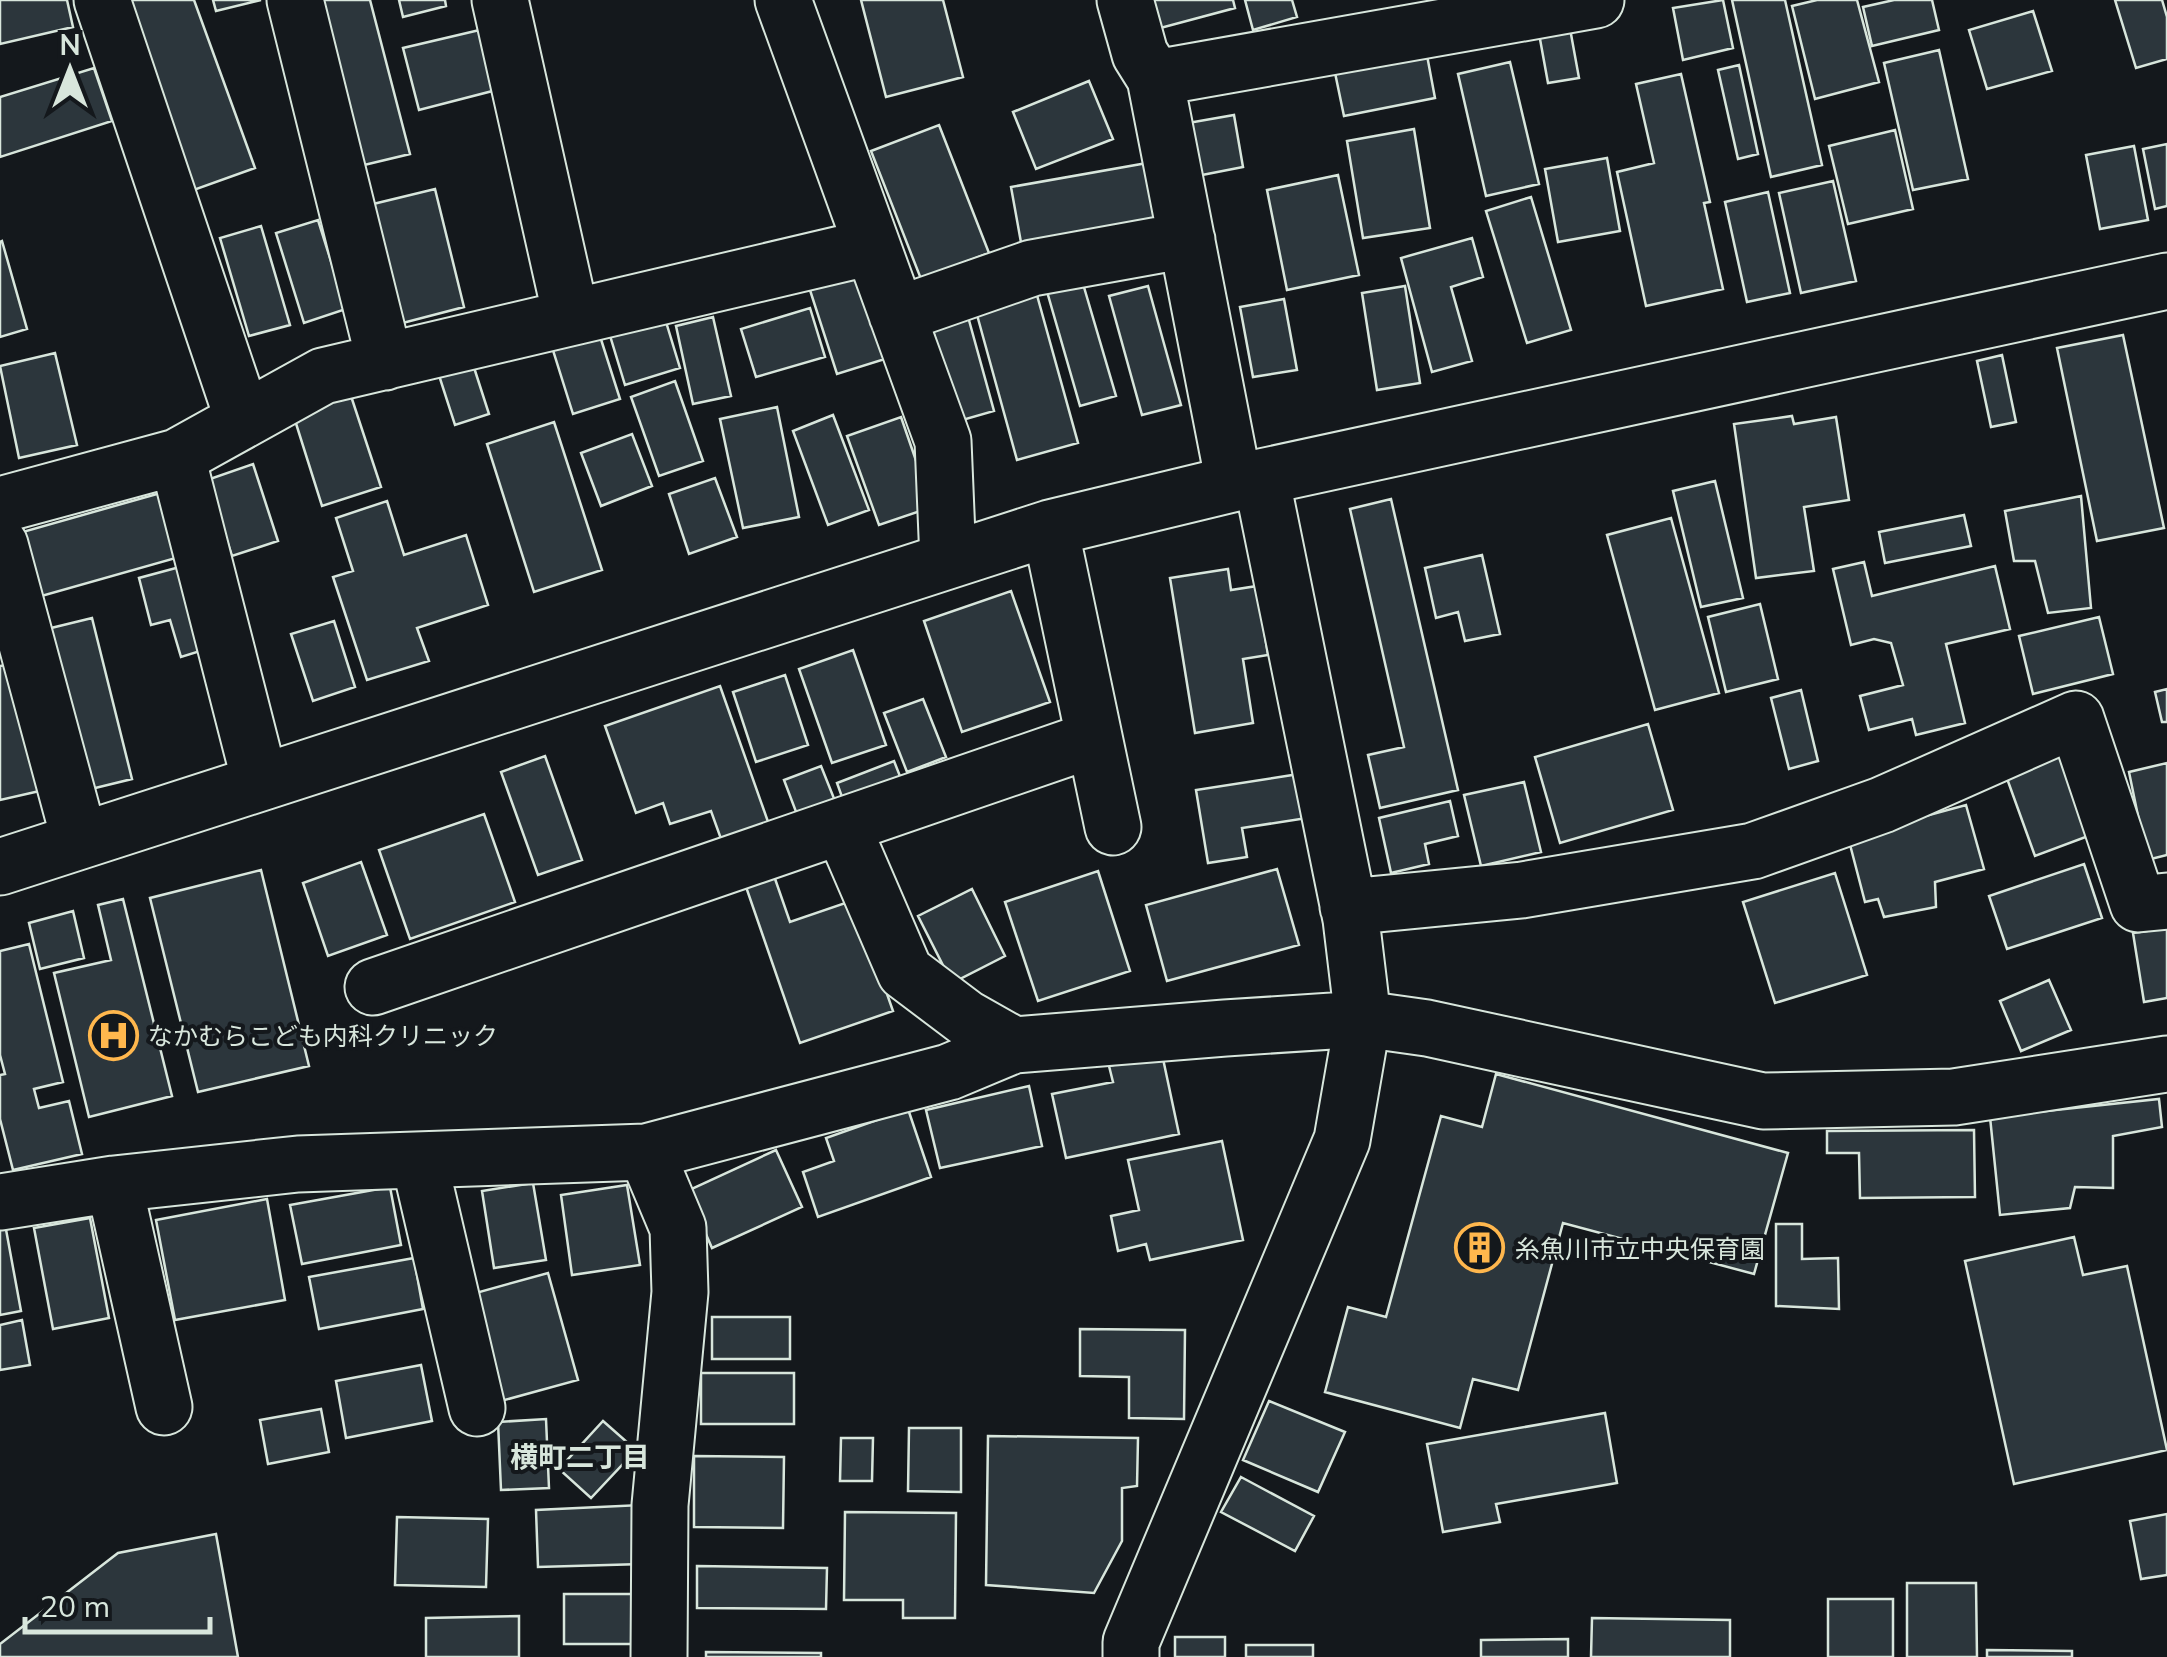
<svg xmlns="http://www.w3.org/2000/svg" width="2167" height="1657" font-family="Mulish,'Noto Sans JP',sans-serif">
<style>
.building{fill:#2c363c;stroke:#d8e6dc;stroke-width:2.5}
.lines{fill:none;stroke-linecap:round;stroke-linejoin:round}
.minor-casing{stroke:#d8e6dc;stroke-width:59}
.minor{stroke:#14181c;stroke-width:55}
.labels{text-anchor:middle;dominant-baseline:central;stroke-width:8;stroke-linejoin:round;paint-order:stroke}
.poi-label{font-size:25px;fill:#d8e6dc;stroke:#14181c;text-anchor:start}
.neighbourhood-label{font-size:28px;font-weight:bold;fill:#d8e6dc;stroke:#14181c}
</style>
<rect width="100%" height="100%" fill="#14181c"/>
<path class="building" d="M0,0H67L73,27L0,44Z
M122,0H194L255,168L191,191Z
M213,0H261L216,11Z
M318,0H370L410,154L360,166Z
M399,0H445L446,6L403,17Z
M861,0H943L963,77L886,97Z
M1145,0H1233L1235,8L1153,30Z
M1245,0H1292L1297,17L1253,30Z
M1723,0L1733,48L1683,60L1673,8Z
M1732,0H1785L1822,165L1771,177Z
M1817,0H1857L1879,82L1815,99L1792,6Z
M1894,0H1932L1939,30L1872,46L1863,7Z
M2115,0H2162L2167,17V59L2136,68Z
M2033,11L2052,71L1987,89L1969,30Z
M1569,23L1579,78L1548,83L1538,28Z
M488,28L504,88L419,110L403,48Z
M1426,50L1435,98L1344,116L1334,68Z
M1939,50L1968,179L1913,190L1884,63Z
M1510,62L1539,184L1486,196L1458,74Z
M1739,65L1758,154L1738,159L1718,70Z
M94,68L112,121L0,157V97Z
M1681,74L1710,202L1704,203L1723,289L1646,306L1617,172L1654,163L1636,84Z
M1089,81L1113,139L1036,169L1013,112Z
M1234,115L1243,167L1197,176L1188,123Z
M939,125L989,253L921,279L871,151Z
M1414,129L1430,228L1363,238L1347,141Z
M1895,130L1913,209L1848,224L1829,146Z
M2167,144V206L2155,209L2143,149Z
M2134,146L2148,220L2100,229L2086,155Z
M1607,158L1620,231L1558,242L1545,169Z
M1147,163L1158,225L1022,248L1011,187Z
M1338,175L1359,275L1287,290L1267,190Z
M1833,181L1856,281L1801,293L1779,193Z
M435,189L464,307L395,325L365,206Z
M1768,192L1790,293L1747,302L1725,202Z
M1531,197L1571,330L1527,343L1486,211Z
M318,220L346,309L304,323L276,233Z
M261,226L290,325L249,336L220,238Z
M1472,238L1483,277L1451,287L1472,361L1432,372L1401,258Z
M2,241L27,329L0,337V242Z
M855,271L885,359L837,374L809,287Z
M1081,277L1116,396L1080,406L1046,288Z
M1148,286L1181,405L1142,415L1109,296Z
M1405,286L1420,383L1377,390L1362,293Z
M1035,288L1078,443L1017,460L974,304Z
M1284,299L1297,370L1253,377L1240,307Z
M810,308L825,357L756,377L741,329Z
M663,312L680,368L625,385L608,329Z
M967,313L994,411L959,421L931,324Z
M713,317L731,396L693,404L676,326Z
M599,333L620,399L573,414L552,347Z
M2123,335L2164,528L2097,541L2057,348Z
M469,352L489,414L455,425L435,363Z
M55,353L77,445L19,458L0,366Z
M2002,355L2016,422L1991,427L1977,361Z
M675,381L703,461L659,476L631,397Z
M351,396L381,487L322,506L293,414Z
M777,407L799,517L743,528L720,419Z
M833,415L869,510L828,525L793,431Z
M1792,416L1794,424L1836,417L1849,500L1804,507L1814,571L1756,578L1734,424Z
M901,417L932,507L879,525L847,436Z
M554,422L602,570L534,592L487,444Z
M632,434L652,486L601,506L581,453Z
M253,464L278,541L232,556L207,480Z
M715,478L737,537L689,554L669,494Z
M1715,481L1743,598L1701,607L1673,491Z
M164,492L183,556L38,597L19,533Z
M2081,496L2091,608L2048,613L2035,561H2014L2005,511Z
M1391,499L1458,790L1380,808L1368,755L1404,747L1350,509Z
M387,501L404,555L466,535L488,605L417,628L429,661L367,680L333,577L353,571L336,518Z
M1964,515L1971,546L1885,563L1879,532Z
M1671,518L1719,693L1655,710L1607,535Z
M1482,555L1500,634L1465,641L1458,612L1436,618L1425,568Z
M1864,562L1872,596L1995,566L2010,629L1946,644L1965,723L1916,735L1912,719L1869,730L1860,696L1903,685L1891,643L1874,639L1851,645L1833,569Z
M187,565L210,648L181,657L170,620L151,625L139,578Z
M1228,569L1231,590L1257,586L1268,655L1243,659L1253,723L1195,733L1170,578Z
M1011,591L1050,702L962,732L924,621Z
M1760,604L1778,679L1726,692L1708,617Z
M2099,617L2113,674L2033,694L2019,636Z
M92,618L132,779L83,791L43,630Z
M334,621L355,687L313,701L291,634Z
M853,650L886,745L832,763L799,669Z
M17,663L44,790L0,800V666Z
M785,675L808,745L756,762L733,692Z
M720,686L772,833L725,850L711,811L670,824L663,803L636,813L605,726Z
M2167,689V722H2162L2155,692Z
M1801,690L1818,761L1789,769L1771,698Z
M923,699L946,757L907,772L884,713Z
M1648,724L1673,810L1560,843L1535,757Z
M2061,752L2091,835L2035,856L2005,773Z
M545,756L582,860L538,875L501,772Z
M894,761L905,789L847,811L837,783Z
M2167,763V855L2147,860L2129,772Z
M821,766L839,811L801,825L784,780Z
M1299,774L1307,818L1242,828L1247,857L1208,863L1196,790Z
M1524,782L1541,852L1481,866L1464,795Z
M1450,801L1458,836L1425,844L1429,864L1391,873L1379,818Z
M1966,805L1984,869L1935,882L1936,907L1884,917L1878,899L1865,902L1848,837Z
M484,814L515,902L410,939L379,850Z
M361,862L387,935L328,956L303,883Z
M2084,864L2102,918L2007,949L1989,896Z
M1277,869L1299,945L1167,981L1146,905Z
M261,870L309,1066L198,1092L150,898Z
M1098,871L1130,971L1038,1001L1005,902Z
M773,873L790,922L854,900L893,1011L800,1043L745,884Z
M1835,873L1867,975L1775,1003L1743,902Z
M972,889L1005,956L952,983L918,916Z
M123,899L172,1096L89,1117L54,973L111,960L98,905Z
M73,911L84,958L40,969L29,923Z
M2167,928V998L2144,1002L2133,933Z
M29,944L63,1082L34,1089L39,1108L69,1101L82,1154L13,1170L0,1119V1075L5,1074L0,1055V951Z
M2049,980L2071,1030L2021,1051L2000,1001Z
M1162,1054L1179,1134L1066,1158L1052,1094L1113,1082L1109,1066Z
M1496,1074L1788,1153L1754,1274L1563,1223L1518,1390L1473,1379L1460,1428L1325,1392L1348,1307L1386,1317L1441,1116L1482,1127Z
M1029,1086L1042,1146L940,1168L926,1110Z
M2159,1099L2162,1127L2113,1136V1188L2075,1187L2070,1208L2000,1215L1990,1117Z
M908,1109L931,1177L818,1217L803,1172L834,1161L826,1138Z
M1974,1130L1975,1197L1860,1198L1859,1153H1827V1131Z
M1222,1141L1243,1240L1150,1260L1146,1244L1118,1251L1111,1216L1139,1210L1128,1160Z
M776,1150L802,1207L712,1248L687,1191Z
M533,1183L546,1260L494,1268L482,1191Z
M627,1185L640,1265L572,1275L561,1195Z
M390,1187L401,1245L302,1264L290,1205Z
M267,1199L285,1300L175,1320L156,1220Z
M90,1218L109,1318L53,1329L34,1228Z
M5,1224L21,1311L0,1315V1225Z
M1776,1224H1802V1259L1838,1258L1839,1309L1776,1306Z
M2074,1237L2083,1275L2127,1266L2167,1450L2014,1484L1965,1261Z
M414,1258L423,1309L319,1329L309,1277Z
M548,1273L578,1380L501,1401L472,1294Z
M712,1317H790V1359H712Z
M22,1320L30,1365L0,1370V1325Z
M1080,1329L1185,1330L1184,1419L1129,1418V1377L1080,1376Z
M421,1365L432,1421L346,1438L336,1381Z
M701,1373H794V1424H701Z
M1269,1401L1345,1432L1318,1492L1243,1460Z
M321,1409L329,1452L268,1464L260,1420Z
M1605,1413L1617,1483L1496,1504L1500,1522L1443,1532L1427,1444Z
M546,1419L549,1488L501,1490L498,1422Z
M603,1421L636,1450L591,1498L559,1469Z
M909,1428H961V1492L908,1491Z
M988,1436L1138,1438L1137,1486L1122,1488V1541L1094,1593L986,1585Z
M841,1438H873L872,1481H840Z
M694,1456L784,1457L783,1528L694,1527Z
M1241,1477L1314,1516L1295,1551L1221,1512Z
M641,1505L642,1564L538,1567L536,1510Z
M845,1512L956,1513L955,1618H903V1600H844Z
M2167,1514V1575L2141,1579L2130,1521Z
M397,1517L488,1519L486,1587L395,1585Z
M216,1534L238,1657H0V1644L118,1553Z
M697,1566L827,1568L826,1609L697,1608Z
M1907,1583H1976L1977,1657H1907Z
M564,1594H634V1644H564Z
M1828,1599H1893V1657H1828Z
M519,1616V1657H426V1618Z
M1592,1618L1730,1620V1657H1591Z
M1175,1637H1225V1657H1175Z
M1568,1639V1657H1481V1640Z
M1246,1645H1313V1657H1246Z
M1987,1650L2072,1651V1657H1987Z
M706,1652L821,1653V1657H706Z"/>
<g class="lines">
<defs>
<path id="minor" d="M102,0L243,419
M295,0L385,362
M500,0L571,316
M783,0L943,441L948,560
M1125,0L1140,54L1155,78
M897,315L1032,268L1187,240
M177,457L260,781
M1234,483L1155,78L1596,0
M0,505L177,457L323,376L871,247
M1050,528L1113,827
M0,545L80,841
M842,826L905,972L966,1018L1014,1045
M0,867L1050,528L1261,477L2167,281
M1348,907L1522,890L1753,851L1882,805L2076,719L2138,904L2167,901
M373,987L1094,739
M646,1152L678,1228L680,1292L660,1505L659,1657
M419,1160L477,1408
M114,1184L164,1407
M0,1202L114,1184L298,1164L646,1152L949,1072L1014,1045L1225,1028L1363,1019L1427,1028L1763,1101L1954,1097L2167,1064
M1131,1657V1642L1342,1140L1363,1019L1351,919L1261,477"/>
</defs>
<use href="#minor" class="minor-casing"/>
<use href="#minor" class="minor"/>
</g>
<defs>
<symbol id="hospital-ring" viewBox="-11 -11 22 22"><circle r="9.5" fill="#14181c" stroke="#ffb74d" stroke-width="1.5"/><path d="M-5-5h3v3.5h4V-5h3V5h-3V1.5h-4V5h-3Z" fill="#ffb74d"/></symbol>
<symbol id="building-ring" viewBox="-11 -11 22 22"><circle r="9.5" fill="#14181c" stroke="#ffb74d" stroke-width="1.5"/><path d="M-4-6H4V6H1V3H-1V6H-4ZM-2.5-4.3h1.7v1.8h-1.7ZM.8-4.3h1.7v1.8H.8ZM-2.5-1h1.7V.8h-1.7ZM.8-1h1.7V.8H.8Z" fill="#ffb74d"/></symbol>
</defs>
<g fill-rule="evenodd">
<use href="#hospital-ring" x="86" y="1008" width="55" height="55"/>
<use href="#building-ring" x="1452" y="1220" width="55" height="55"/>
</g>
<g class="labels">
<g class="poi-label">
<text x="148" y="1035">なかむらこども内科クリニック</text>
<text x="1515" y="1248">糸魚川市立中央保育園</text>
</g>
<g class="neighbourhood-label">
<text x="580" y="1456">横町二丁目</text>
</g>
</g>
<g transform="translate(70 70)" stroke="#14181c" stroke-width="8" paint-order="stroke">
<path d="M0-8L18 38L0 25L-18 38Z" fill="#d8e6dc"/>
<text y="-15" font-size="28" font-weight="bold" text-anchor="middle" fill="#d8e6dc">N</text>
</g>
<path d="M25 1617v15h185v-15" fill="none" stroke="#d8e6dc" stroke-width="5"/>
<text x="40" y="1617" font-size="30" fill="#d8e6dc" stroke="#14181c" stroke-width="8" paint-order="stroke">20 m</text>
</svg>
